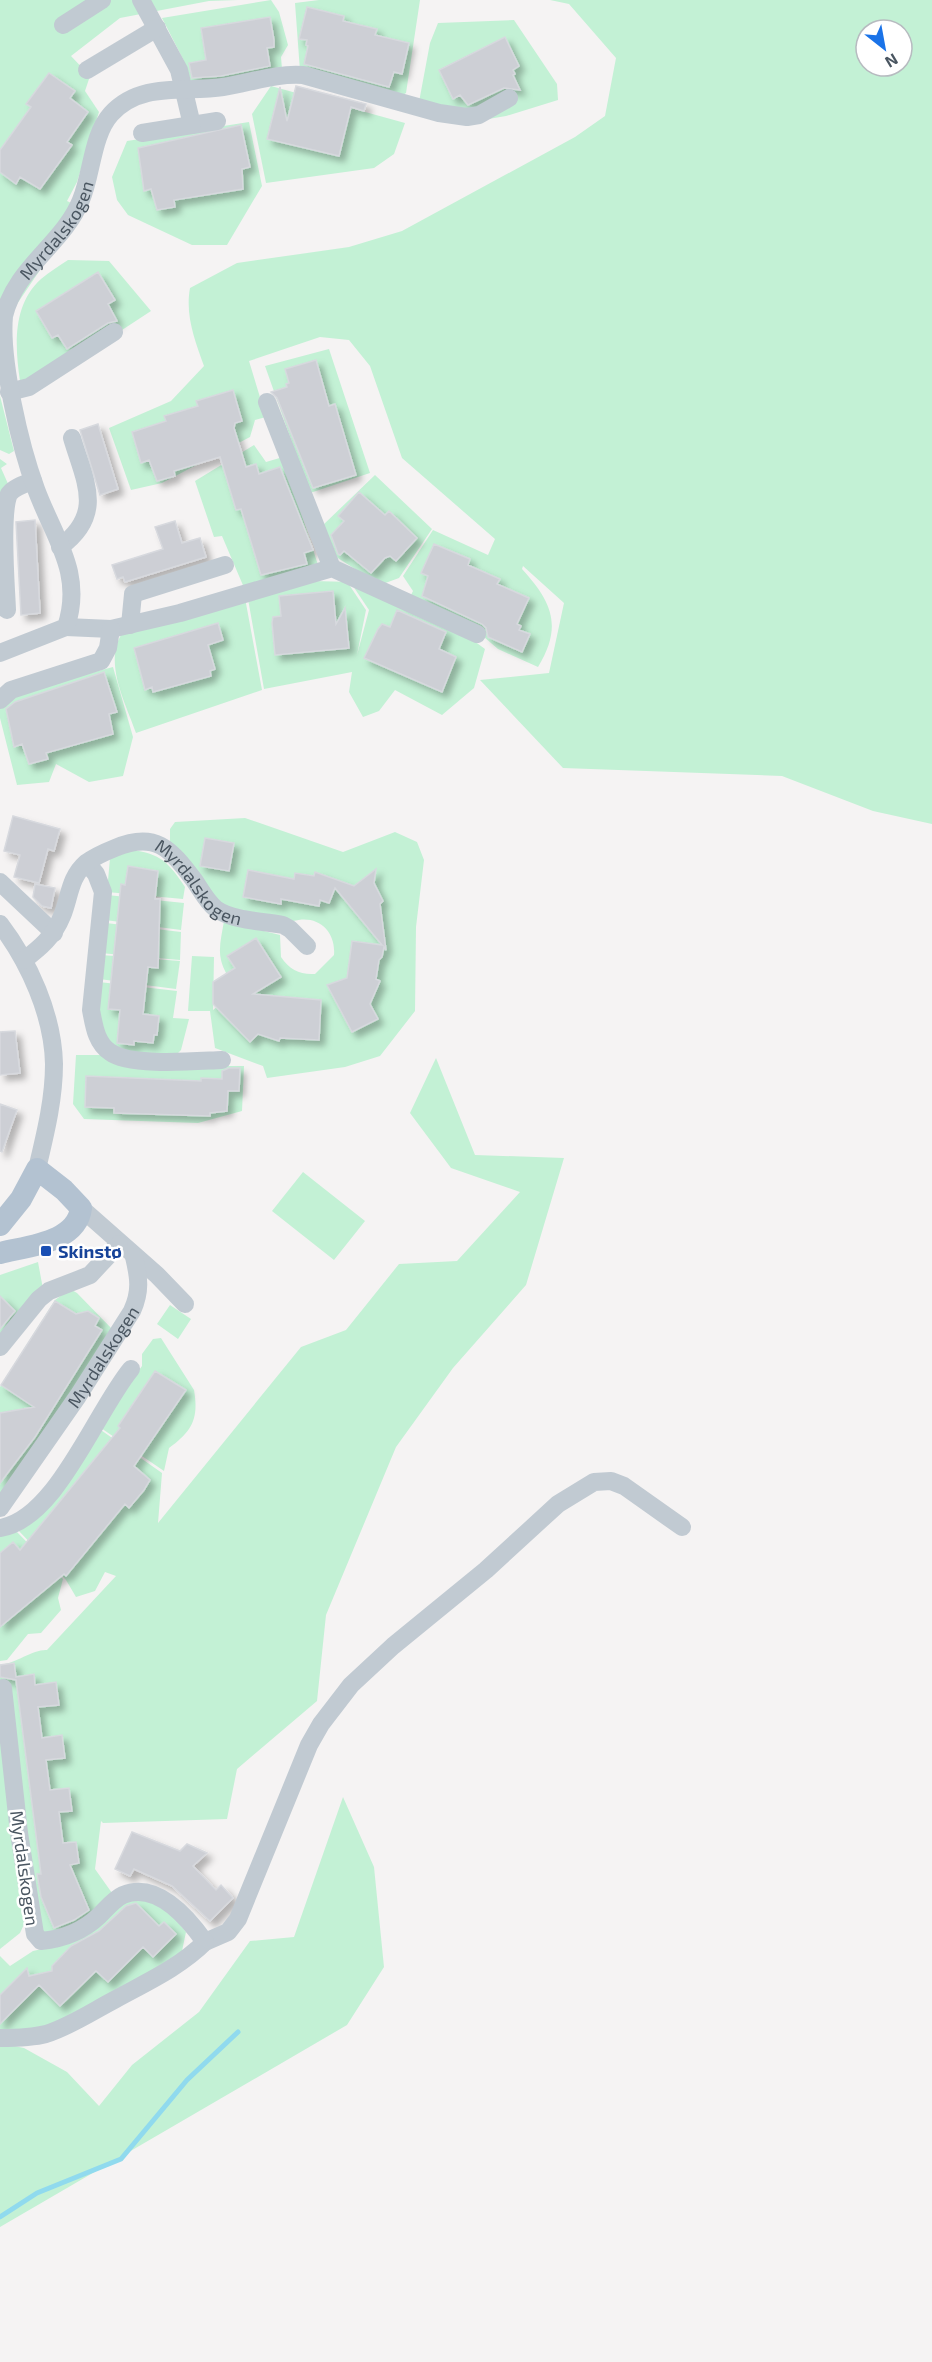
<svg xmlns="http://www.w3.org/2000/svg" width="932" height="2362" font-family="'Exo 2',sans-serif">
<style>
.green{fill:#c3f1d5;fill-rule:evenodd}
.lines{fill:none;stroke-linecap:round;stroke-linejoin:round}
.stream{stroke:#90daee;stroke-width:5}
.building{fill:#cdcfd5;stroke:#d7d9de;stroke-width:1.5;filter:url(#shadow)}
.minor{stroke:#c1cad2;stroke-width:18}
.major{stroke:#b3c2d1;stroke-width:22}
.transit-dot{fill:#1a4fb4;stroke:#fff;stroke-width:2}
.labels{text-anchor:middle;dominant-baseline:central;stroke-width:5;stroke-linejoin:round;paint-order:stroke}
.street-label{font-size:18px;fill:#4a5661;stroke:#fff}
.transit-label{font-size:18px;font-weight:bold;fill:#164399;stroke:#fff;text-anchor:start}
</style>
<defs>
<filter id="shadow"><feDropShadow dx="5.5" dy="5.5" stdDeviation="3" flood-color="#0004"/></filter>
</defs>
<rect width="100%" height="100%" fill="#f5f3f3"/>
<path class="green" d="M0,0H238L209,1L120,18L71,56L90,76L85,91L99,112L77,182L67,201L82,208L15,307L0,349Z
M271,0L279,12L288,45L281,57L282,69L223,83H191L183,59L162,18Z
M319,0H420L406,93L401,96L300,71L295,3Z
M550,0H932V824L873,811L782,776L563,768L480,680L549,673L564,603L523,566L522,569C552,602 563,626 538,667L498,649L477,631L409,599L413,591L403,576L433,530L488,555L495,539L402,458L370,366L349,340L320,337L249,361L266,417L255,420L250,437L162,483L131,490L109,428L171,401L204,366C195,340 185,316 190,288L237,263L349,247L402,231L575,137L605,116L616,58L569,4ZM866,30H902V66H866Z
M514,20L557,84L558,100L506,116L465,123L419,102L430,43L438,23Z
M271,86L405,123L394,154L374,168L266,183L252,114Z
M249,122L262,186L227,245H192L128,215L117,200L112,177L127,141Z
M68,260L109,261L151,311L55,374L20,381C15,347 12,305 41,279C49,272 59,266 68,260Z
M329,349L370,473L310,493L265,366Z
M0,396L14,451L9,454L0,450Z
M254,445L266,462L283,457L318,565L245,590L222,536L214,537L195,481Z
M0,459L7,464L1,468L9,486L0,498Z
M375,475L432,529L399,578L380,585L330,553L322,526Z
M312,581L353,582L350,586L366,610L357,655L369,610L353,586L466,635L485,649L474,688L442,715L395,690L379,711L363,717L349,692L352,672L264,689L248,599Z
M245,598L262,690L136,733C126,704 104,664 121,635Z
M113,667L133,737L123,776L89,782L56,764L49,782L17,785L0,718V705L12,694Z
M245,818L343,852L395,832L417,842L424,860L416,927L415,1011L380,1056L345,1067L267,1078L263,1066L215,1048L210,1011H188L192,956L214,957L213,1010L231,996C232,976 225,976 221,960C218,948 222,934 224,921L280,935L281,957C290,970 300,975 315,974L334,955C336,931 318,914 293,921L231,908L220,903L170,846V829L175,822Z
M125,849C158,853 166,858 185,887L183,899L107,892L110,858Z
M107,895L184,903L181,930L105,920Z
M106,923L181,932L180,960L100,953Z
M101,955L180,961L176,989L99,979Z
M99,982L177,991L173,1018L189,1019L181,1050L174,1057L112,1051C100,1027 98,1008 99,982Z
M76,1055H103L112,1063L143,1066H244L242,1111L198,1123L84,1119L73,1104Z
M436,1058L475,1155L564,1158L526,1285L453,1368L396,1447L326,1615L317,1701L237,1769L227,1819L103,1823L101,1821L95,1869L112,1893C90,1918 76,1930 42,1933L0,1682V1665C16,1663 34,1649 47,1650L116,1576L105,1572L95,1591L76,1597L66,1580L17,1529L98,1428L162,1473L158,1523L301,1347L346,1330L399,1264L457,1261L520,1192L451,1168L410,1113Z
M303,1172L365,1221L334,1260L272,1211Z
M38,1262L43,1289L0,1343V1275Z
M70,1289L77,1293L113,1330L0,1497V1387L55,1300Z
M170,1305L191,1319L178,1339L157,1324Z
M161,1338L194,1390C199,1419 192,1431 169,1448L164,1471L98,1426L142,1366V1354L153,1339Z
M17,1532L63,1579L58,1598L61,1610L41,1633L28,1634L7,1660L0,1661V1535Z
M0,1708L27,1918L20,1933L0,1949Z
M343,1797L374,1867L384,1967L347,2025L0,2227V2043L24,2048L67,2072L99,2106L132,2065L199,2012L250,1941L294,1937Z
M131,1898C160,1900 169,1910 186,1932L181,1956L32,2035L0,2030V1956L10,1966L33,1951L64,1944Z"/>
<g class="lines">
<path class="stream" d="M0,2217L37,2193L121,2159L187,2080L238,2032"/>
</g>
<path class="building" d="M307,7L344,16L343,21L377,29L375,35L409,43L402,74L394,72L389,87L304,64L308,46L306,45L307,40L299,39Z
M270,17L274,40V47L267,48L270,66L221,76L192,78L189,63L206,60L201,28Z
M505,37L519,66L513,70L515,74L513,75L520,90L504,88L468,105L460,95L453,99L439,70Z
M49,73L75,91L70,98L88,112L67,142L72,145L40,189L20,177L16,184L0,172V150L31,107L26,104Z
M296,86L366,104L364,111L351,107L339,156L267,139L280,87L287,121Z
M241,125L250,167L242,169L243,189L174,200L175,207L157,210L151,189L144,191L138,148Z
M98,272L115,300L108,304L117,321L108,323L67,349L58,335L52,338L36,311Z
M316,360L329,406L335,404L356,475L313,488L277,398L271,392L287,387L286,384L289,383L285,369Z
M233,390L242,421L235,423L234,428L246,467L256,464L259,474L280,467L313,550L304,553L307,564L261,575L241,509L236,510L220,457L174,471L175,476L157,481L149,460L141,463L132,432L166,421L164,416L198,406L196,401Z
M98,424L118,489L100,495L80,430Z
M359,492L385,515L389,511L417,538L396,561L390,556L385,558L371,573L344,551L340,555L338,554L331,535L344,521L338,516Z
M35,520L40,613L21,615L16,522Z
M175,521L182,543L200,538L206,557L125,582L123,577L117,579L112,565L163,549L155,527Z
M434,544L470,559L468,565L500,579L497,584L529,598L517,624L521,626L519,630L530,634L522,652L488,637L486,628L482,624L422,596L428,576L421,573Z
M333,591L336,624L345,608L349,648L275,655L272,623L273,617L281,616L279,596Z
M397,610L446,632L439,649L456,657L442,692L364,658L378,629L382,624L390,627Z
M218,623L223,640L208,645L215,669L210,671L211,676L153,692L152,687L145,690L134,648Z
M104,672L117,712L109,714L113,734L46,753L48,759L29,764L22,744L14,747L6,709L15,702Z
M13,816L60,829L54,851L48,849L39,883L14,877L20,855L4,851Z
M205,838L234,843L229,871L200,866Z
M128,866L158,871L155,899H160L158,968L148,967L143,1014L159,1016L157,1035H154L153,1043L134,1041V1045L117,1043L120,1010L108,1009L121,884L125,885Z
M376,869L374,883L383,901L380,904L386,950L384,947L382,957L379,960L376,979L380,981L370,1004L378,1019L352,1032L327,985L347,978L352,941L382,945L335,888L329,903L320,900L319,906L281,899V904L243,897L248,870L294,879L295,873L314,876L315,872L354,886Z
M35,884L55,888L51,908L42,906L33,897Z
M256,938L281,977L253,994L321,1000L319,1040L280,1038L279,1041L258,1034L250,1042L213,1004V982L235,968L227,956Z
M15,1031L20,1073L0,1075V1032Z
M229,1068H240L239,1091H228L227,1111L210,1113V1116L114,1113V1108L85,1107L86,1076L201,1081V1078L222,1079V1071Z
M0,1104L17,1110L2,1152L0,1151Z
M0,1296L15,1311L0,1329Z
M55,1301L76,1314L88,1311L99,1318L95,1326L102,1330L35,1437L0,1483V1413L34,1407L1,1385Z
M155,1371L186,1390L134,1466L150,1480L144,1490L129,1508L125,1504L66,1576L64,1574L0,1627V1553L13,1542L20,1550L120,1428L118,1426Z
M14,1663L16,1677L34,1674L35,1685L56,1682L59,1705L38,1707L42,1738L62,1735L65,1758L46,1760L50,1790L69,1788L72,1811L59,1812L63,1843L76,1842L79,1863L70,1865L89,1910L74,1920L54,1928L41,1897L37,1874H41L16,1680L0,1677V1665Z
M132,1832L180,1851L187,1844L207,1853L193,1866L216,1890L221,1885L233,1898L210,1921L172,1886L134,1869L130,1876L115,1869Z
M136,1903L159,1926L164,1922L176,1934L153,1957L143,1947L108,1982L96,1971L60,2006L39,1985L0,2024V1995L27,1968L29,1976L52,1971V1966L71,1946L99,1931L126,1906Z"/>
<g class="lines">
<g class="minor">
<path d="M141,0L179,70L192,125L217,121"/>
<path d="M63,25L102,0"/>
<path d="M87,70L157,28"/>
<path d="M142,133L192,125"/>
<path d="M9,392L29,387L114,332"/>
<path d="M267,402L332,568"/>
<path d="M60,547C105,514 85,482 72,438"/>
<path d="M7,610C6,584 0,514 9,494C14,487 25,484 33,481"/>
<path d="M130,625L133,594L225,565"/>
<path d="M66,627L111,629L180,613L332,568L477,634"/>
<path id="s1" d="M0,653L66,627C84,573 54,538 36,489C20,446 0,360 4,316C15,268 64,243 81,200C92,174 92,135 111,114C141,81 185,93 223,87C250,83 276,73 303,75L439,113L467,117L479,115L509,98"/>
<path d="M0,700L11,690L101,661L108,648L111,629"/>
<path d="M87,863L96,874L103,892L91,1010C94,1025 96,1043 110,1052C130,1067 196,1061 222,1060"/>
<path d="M0,882L54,933"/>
<path d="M0,924C29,962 53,1015 54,1064C54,1100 45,1135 37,1169"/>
<path id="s2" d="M24,960C40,948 54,936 62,916C70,897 69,878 86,863C94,857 105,852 115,848C155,831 170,848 194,880C201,890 207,902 216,909C233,921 263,921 283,925L290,929L307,946"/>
<path d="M81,1208L157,1275L185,1304"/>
<path d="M0,1347L39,1299L49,1291L90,1275L119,1244"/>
<path id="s3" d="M0,1508L78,1396L132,1311C141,1291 139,1278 134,1257"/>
<path d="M0,1528C56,1520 96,1411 131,1369"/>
<path d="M205,1942L228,1932L238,1919L309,1745L321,1724L351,1685L393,1646L486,1570L558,1504L594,1482L611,1481L624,1486L682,1527"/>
<path d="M0,2038C15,2038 31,2038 46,2034C71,2026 93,2011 116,1999C147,1982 180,1967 205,1942C188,1918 157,1881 123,1895C114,1899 106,1909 99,1916C82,1932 63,1939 41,1941L35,1934L19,1833L3,1688"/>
</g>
<path class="major" d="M0,1225L21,1199L37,1169L64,1190L81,1208C77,1243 27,1246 0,1253"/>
</g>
<rect class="transit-dot" x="40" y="1245" width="12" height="12" rx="3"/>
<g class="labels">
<g class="street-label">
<text stroke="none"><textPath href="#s1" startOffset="495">Myrdalskogen</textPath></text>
<text stroke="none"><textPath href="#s2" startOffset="252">Myrdalskogen</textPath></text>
<text stroke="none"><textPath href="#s3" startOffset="183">Myrdalskogen</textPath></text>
<text transform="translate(25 1868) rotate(82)">Myrdalskogen</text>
</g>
<g class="transit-label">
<text x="58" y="1251">Skinstø</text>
</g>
</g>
<g transform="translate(884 48) rotate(149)"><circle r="28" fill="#ffffff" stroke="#b7bbc0" stroke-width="1.5"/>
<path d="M0-4.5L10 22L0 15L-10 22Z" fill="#1a73e8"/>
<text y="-9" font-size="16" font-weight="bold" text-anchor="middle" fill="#4a5661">N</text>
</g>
</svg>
